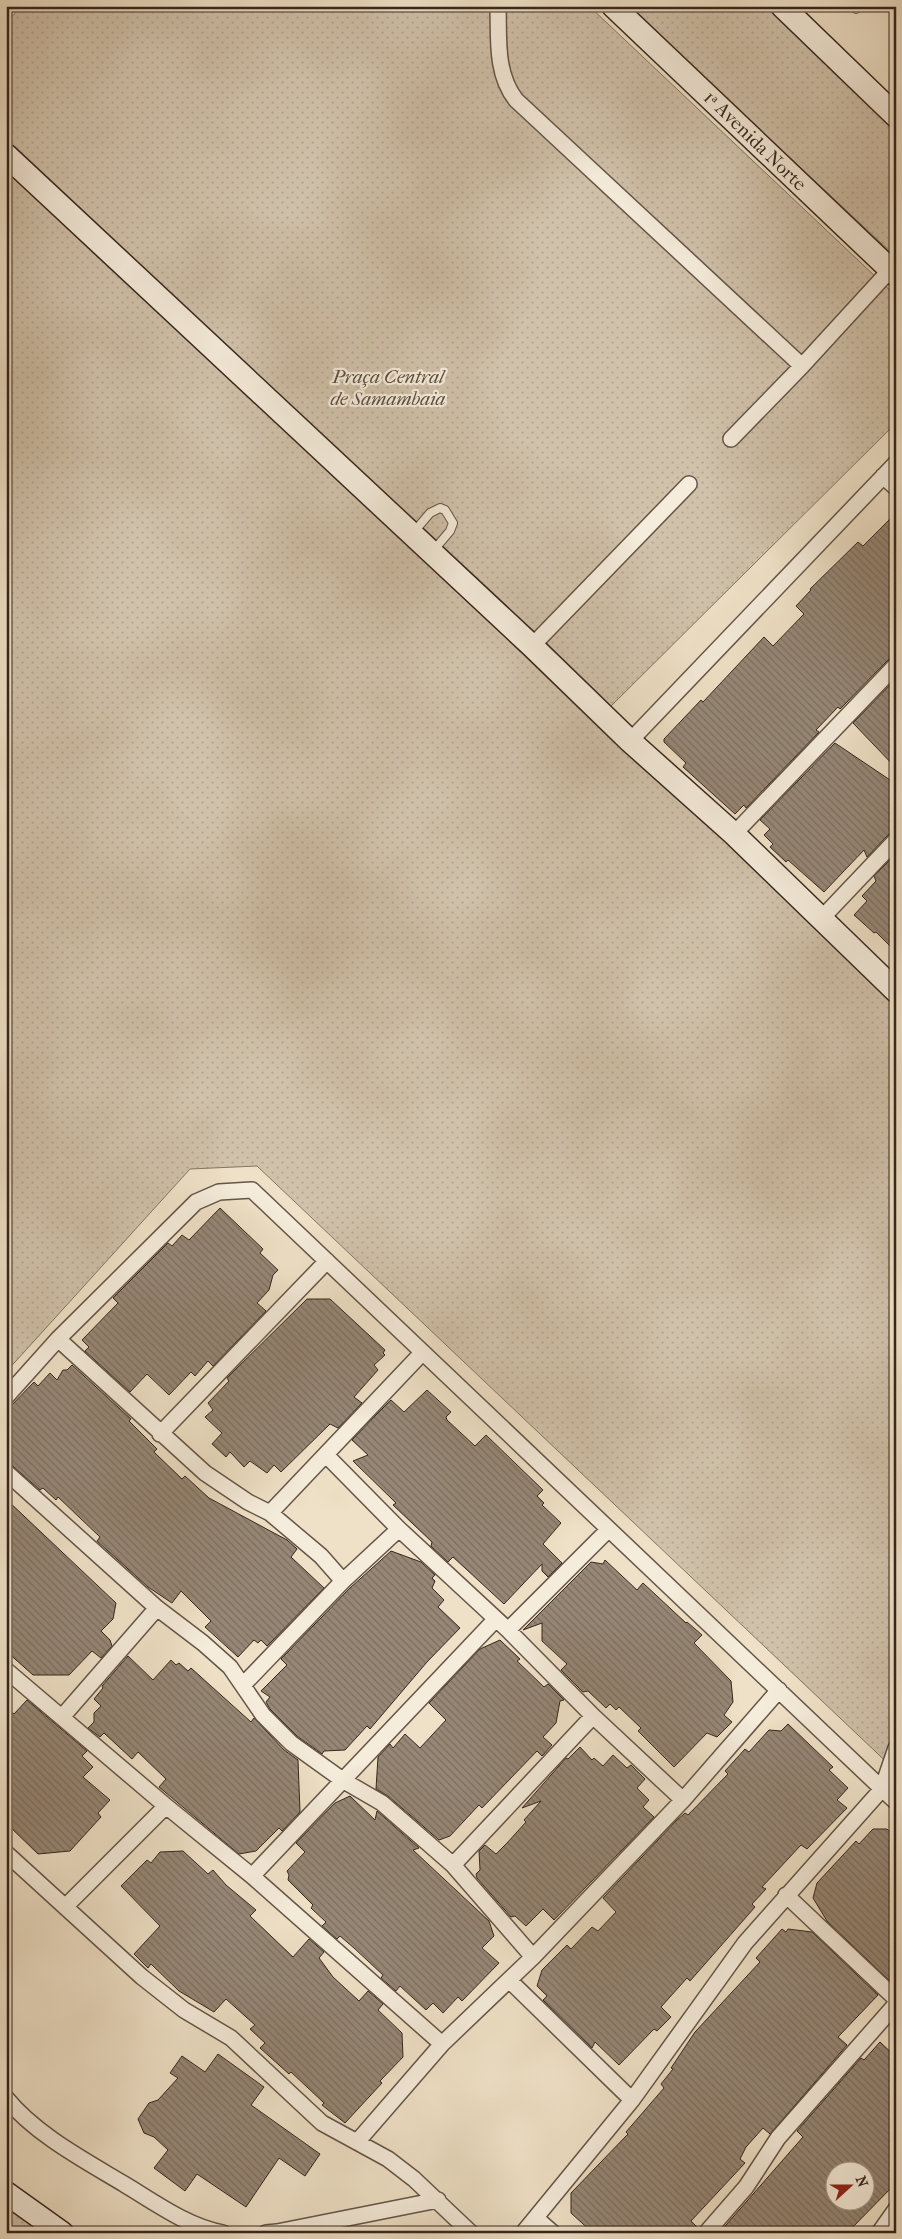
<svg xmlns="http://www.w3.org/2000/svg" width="902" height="2239" font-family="'IM FELL French Canon',serif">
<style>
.park{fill:url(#park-dots);stroke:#837464}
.building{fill:url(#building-back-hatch);stroke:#36261e;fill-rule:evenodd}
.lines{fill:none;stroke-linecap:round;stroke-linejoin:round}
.lane-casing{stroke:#645548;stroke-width:10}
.street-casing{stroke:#645548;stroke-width:18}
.secondary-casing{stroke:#36261e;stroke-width:25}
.lane{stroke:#f5ecdb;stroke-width:8}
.street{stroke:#f5ecdb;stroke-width:15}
.secondary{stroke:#f5ecdb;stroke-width:22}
.labels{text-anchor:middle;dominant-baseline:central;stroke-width:4.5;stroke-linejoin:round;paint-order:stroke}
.street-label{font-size:19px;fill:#36261e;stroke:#f5ecdb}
.park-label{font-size:19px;font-style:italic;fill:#5c4d41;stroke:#f5ecdb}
</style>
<defs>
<pattern id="park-dots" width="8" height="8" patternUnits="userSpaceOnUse" patternTransform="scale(1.25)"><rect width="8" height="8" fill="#d0c1aa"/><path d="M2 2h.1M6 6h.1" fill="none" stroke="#b3a692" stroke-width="1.8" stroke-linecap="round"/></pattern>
<pattern id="building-back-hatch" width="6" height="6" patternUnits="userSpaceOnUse" patternTransform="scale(1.25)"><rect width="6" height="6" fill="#968776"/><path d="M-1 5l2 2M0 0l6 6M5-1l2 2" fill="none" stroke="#7b6e60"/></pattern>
</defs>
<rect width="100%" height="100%" fill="#efe1c7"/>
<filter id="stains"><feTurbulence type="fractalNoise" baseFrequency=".004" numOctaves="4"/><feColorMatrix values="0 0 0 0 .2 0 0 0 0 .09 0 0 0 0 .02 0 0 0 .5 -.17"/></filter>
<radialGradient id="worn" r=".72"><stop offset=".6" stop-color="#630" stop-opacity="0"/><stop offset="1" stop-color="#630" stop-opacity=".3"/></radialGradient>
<path class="park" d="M22,6H589L896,296V423L605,712L896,985V1771L257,1166L190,1169L6,1372V23Z
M628,6H766L896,131V257Z
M6,2199L53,2233H6Z"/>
<path class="building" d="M896,513V656L889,659L840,709L838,707L816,730L819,732L746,808L744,805L735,814L683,767L686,763L664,742V739L701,700L703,702L764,637L773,646L804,614L796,606L811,590L810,589L858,542L863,546Z
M896,679V768L853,723Z
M835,743L896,784V831L889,834L867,857L864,850L824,892L788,860L786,862L770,847L773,844L764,835L770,829L760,820Z
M896,854V952L876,932L874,933L854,915L867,901L862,896L876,881L874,876Z
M220,1208L263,1249L260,1253L278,1270L273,1275L269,1290L257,1303L266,1311L213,1366L208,1361L195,1376L191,1372L169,1395L147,1374L130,1392L85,1351L89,1347L82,1340L118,1303L113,1298L168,1243L172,1246L182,1235L189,1240Z
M307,1299H330L385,1350L383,1353L385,1355L374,1365L378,1370L354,1397L362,1403L338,1428L330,1424L281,1472L274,1465L267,1473L250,1461L244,1467L230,1452L226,1457L212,1444L222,1433L205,1417L213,1410L208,1403L229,1381L227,1378Z
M72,1365L131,1419L129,1421L157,1449L154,1452L182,1479L185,1476L209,1498L287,1540L297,1549L291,1557L324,1588L267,1646L261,1640L258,1643L254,1640L238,1657L205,1627L211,1621L181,1591L172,1603L148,1587L97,1541L100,1537L58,1497L56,1500L43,1488L40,1490L6,1460V1411L34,1382L38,1386L50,1373L57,1380L63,1370H67Z
M427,1390L451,1412L446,1417L447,1420L475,1446L486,1435L543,1490L537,1496L544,1503L542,1505L561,1523L543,1544L562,1563L548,1577L542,1571V1564L504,1604L453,1557L448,1562L431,1546L432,1542L393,1505L396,1503L353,1461L368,1455L352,1440L377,1414L391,1400L404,1412Z
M6,1499L116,1603L113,1619L101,1631L110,1640L112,1646L101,1658L92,1651L69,1675H33L6,1651Z
M391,1551L421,1562L435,1575L432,1578L435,1581L432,1588L444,1600L438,1607L460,1628L427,1662L370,1729L367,1726L345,1750L324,1751L322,1754L297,1736L270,1709L266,1702L270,1697L261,1691L287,1665L281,1659L350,1588Z
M605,1560L637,1590L643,1583L686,1623L687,1622L702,1635L694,1643L731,1681L733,1702L724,1715L732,1722L717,1737L707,1733L674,1767L638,1731L641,1728L619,1707L616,1710L610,1704L606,1708L588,1691L583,1692L561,1670L567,1664L542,1641V1623L523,1630L591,1562L603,1564Z
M500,1640L520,1659L517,1661L544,1687L548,1684L564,1700L560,1701L556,1723L543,1737L552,1745L542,1756L537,1751L482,1808L479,1805L450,1836L439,1840L388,1796L376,1789L378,1757L390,1744L393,1748L405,1734L420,1748L446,1720L429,1703L480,1649Z
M128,1656L153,1680L171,1660L176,1665L179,1663L188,1671L191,1668L251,1722L254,1718L284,1750L298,1760L300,1812L282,1831L279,1828L256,1851L239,1854L159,1787L166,1779L138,1752L132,1759L104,1733L100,1737L88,1728L94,1722V1713L101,1706L94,1699L103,1688L102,1686Z
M27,1700L87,1751L82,1756L93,1767L83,1777L110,1800L98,1813L101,1817L70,1851L38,1854L6,1823V1707L14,1714Z
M788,1724L833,1767L829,1770L848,1788L837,1800L847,1808L807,1849L801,1845L762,1887L766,1889L752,1904L755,1907L690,1981L687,1978L661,2007L671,2017L657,2031L654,2029L619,2065L595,2042L592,2048L543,2000L547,1996L537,1986L542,1970L567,1945L571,1949L592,1927L598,1931L616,1912L603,1898L677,1820L685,1813L688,1815L728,1774L725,1771L745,1749L749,1752L769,1730L781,1731Z
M580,1747L592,1760L594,1758L603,1766L613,1755L627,1768L631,1765L645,1779L637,1788L649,1800L643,1807L654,1817L554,1920L543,1909L526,1926L515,1916L511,1917L477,1878L476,1874L480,1870L479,1851L485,1845L496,1854L507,1843L526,1822L524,1820L541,1801L522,1808L566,1758L568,1759Z
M350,1796L375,1820L377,1811L419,1848L413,1850L489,1921L494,1936L482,1948L499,1963L462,2001L458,1997L443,2013L433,2003L426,2010L400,1986L396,1991L381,1978L383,1975L354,1948L340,1936L337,1939L322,1926L326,1922L311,1908L313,1905L288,1880L289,1875L287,1871L305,1852L296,1843L335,1803Z
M873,1829H887L896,1837V1977L891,1982L827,1921L813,1898L817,1883L856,1841L859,1844Z
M183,1851L208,1874L213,1870L226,1885L256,1910L250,1916L293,1957L309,1939L324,1952L319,1958L333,1977L359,2001L368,1991L383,2004L378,2010L402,2033L403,2057L380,2081L382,2083L345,2123L322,2105L324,2103L291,2072L289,2074L260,2048L265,2043L250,2029L255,2025L226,1999L214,2012L179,1991L151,1964L148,1968L134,1954L160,1926L121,1886L147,1860L151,1863L160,1852Z
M782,1929L786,1932L788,1929L812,1932L878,1995L838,2037L847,2045L770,2134L763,2128L746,2147L740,2159L745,2163L691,2221L698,2228L697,2233H593L571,2213V2193L628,2134L626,2132L664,2088L661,2084L673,2069L671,2068L695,2032L760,1962L756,1958Z
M880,2042L896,2057V2183L847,2233H719L803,2137L797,2131L861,2058L864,2060ZM834,2172H864V2202H834Z
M218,2054L264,2087L251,2105L320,2154L305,2176L279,2158L246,2207L197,2174L185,2191L154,2168L168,2150L154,2137L144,2133L138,2119L149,2103L158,2100L178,2078L170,2073L182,2056L205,2072Z"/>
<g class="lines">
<defs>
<path id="lane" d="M856,9L859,6
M413,533L430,513L440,508L445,510L453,523L450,531L433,551"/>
<path id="street" d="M498,6C499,38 495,73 516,100L802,366L890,270
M731,439L802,366
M883,476L896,488
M532,646L689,484
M630,741L896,463
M734,834L896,665
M820,920L896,840
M58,1339L205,1473L248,1502L270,1513L321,1556L343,1581
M6,1397L58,1339L196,1202L219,1192L252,1190L896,1802
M160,1434L327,1261
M326,1455L399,1529L508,1630L593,1716L683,1800
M6,1472L157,1608L203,1643L230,1667L263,1715L291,1743L344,1781L382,1803L453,1865L533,1957
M270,1513L422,1353
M508,1630L608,1530
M6,1670L166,1806L252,1876L442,2044
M244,1684L343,1581L399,1529
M62,1717L157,1608
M6,1853L142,1977L184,2010L231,2038L322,2123L388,2159L414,2179L471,2233
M453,1865L593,1716
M252,1876L495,1620
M786,1895L896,1999
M65,1907L166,1806
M510,1981L632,2100
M6,2098C35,2134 84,2160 124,2184C154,2202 188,2227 223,2233
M357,2142L442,2044L533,1957L683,1800L779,1690
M536,2218L553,2233
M266,2233L277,2232L438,2200
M523,2233L632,2100L745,1943L882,1789L896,1748
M706,2233L746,2187L778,2138L896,2004
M879,2233L896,2209"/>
<path id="secondary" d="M613,6L896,275
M782,6L896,116
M6,155L532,646L630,741L734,834L896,991
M6,2193L62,2233"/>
</defs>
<use href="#lane" class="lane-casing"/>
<use href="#street" class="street-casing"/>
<use href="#secondary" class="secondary-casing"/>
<use href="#lane" class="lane"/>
<use href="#street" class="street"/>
<use href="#secondary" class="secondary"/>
</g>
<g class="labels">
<g class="street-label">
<text transform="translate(755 141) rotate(44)">1ᵃ Avenida Norte</text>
</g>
<g class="park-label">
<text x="388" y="377">Praça Central<tspan x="388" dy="22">de Samambaia</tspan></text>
</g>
</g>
<rect width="902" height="2239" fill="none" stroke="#efe1c7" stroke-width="25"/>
<rect x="8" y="8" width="887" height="2224" fill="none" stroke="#36261e" stroke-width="2.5"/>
<rect x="12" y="12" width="877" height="2214" fill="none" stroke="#36261e"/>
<g transform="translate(850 2186) rotate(69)"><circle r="24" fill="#f5ecdb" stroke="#a99d8f"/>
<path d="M0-4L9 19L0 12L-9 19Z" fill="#8f2418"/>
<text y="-8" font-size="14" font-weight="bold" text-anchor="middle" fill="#36261e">N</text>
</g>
<rect width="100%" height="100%" filter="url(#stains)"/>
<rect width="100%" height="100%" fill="url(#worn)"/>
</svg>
